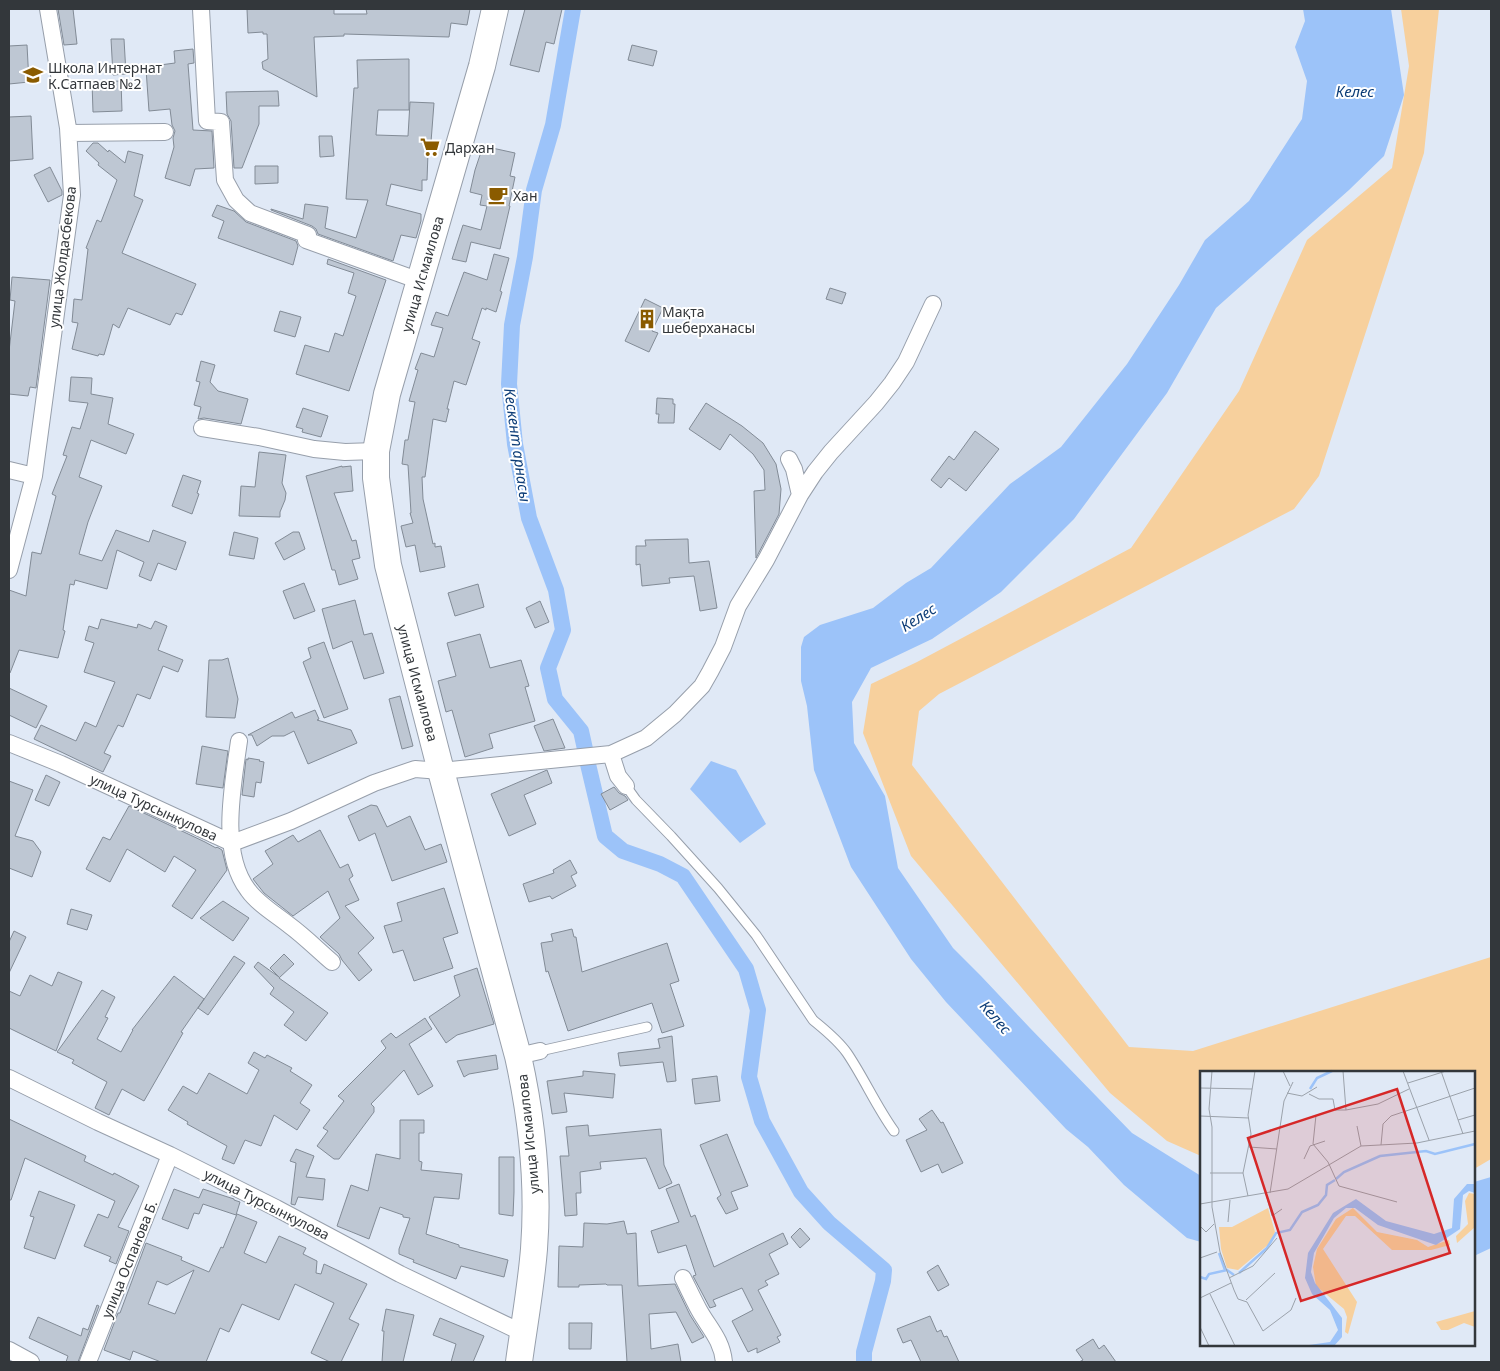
<svg xmlns="http://www.w3.org/2000/svg" width="1500" height="1371" font-family="'Noto Sans',sans-serif">
<style>
.green{fill:#f7d09d}
.water{fill:#9cc3f9}
.lines{fill:none;stroke-linecap:round;stroke-linejoin:round}
.canal{stroke:#9cc3f9;stroke-width:16}
.building{fill:#bec7d3;stroke:#828b96;fill-rule:evenodd}
.lane-casing{stroke:#979fab;stroke-width:11}
.street-casing{stroke:#979fab;stroke-width:18}
.primary-casing{stroke:#979fab;stroke-width:28}
.lane{stroke:#fff;stroke-width:9}
.street{stroke:#fff;stroke-width:16}
.primary{stroke:#fff;stroke-width:26}
.labels{text-anchor:middle;dominant-baseline:central;stroke-width:4;stroke-linejoin:round;paint-order:stroke}
.poi-label{font-size:14px;fill:#33373b;stroke:#fff;text-anchor:start}
.street-label{font-size:14px;fill:#33373b;stroke:#fff}
.water-label{font-size:15px;font-style:italic;fill:#0d3d77;stroke:#fff}
.inset-river{fill:none;stroke:#9cc3f9;stroke-width:2.5}
.inset-road{fill:none;stroke:#9ba2ab;stroke-width:1}
.view{fill:#d62828;fill-opacity:0.15;stroke:#d62828;stroke-width:2.5}
.inset-edge{fill:none;stroke:#33373b;stroke-width:2.5}
</style>
<rect width="100%" height="100%" fill="#e0e9f6"/>
<path class="green" d="M1401,9H1439L1424,153L1319,476L1294,509L939,694L919,711L912,765L1129,1047L1193,1051L1491,957V1159L1474,1169V1072H1201V1156L1167,1141L1110,1093L911,856L863,733L871,684L917,662L1131,548L1239,391L1307,240L1392,168L1409,66Z"/>
<path class="water" d="M1303,9H1391L1404,95L1384,156L1349,190L1216,308L1167,393L1074,519L1001,592L932,639L871,668L852,702L854,743L885,796L898,868L953,948L981,976L1030,1028L1132,1133L1201,1176V1242L1187,1238L1124,1185L1088,1147L1066,1129L946,1002L911,959L851,867L814,770L807,706L801,681V647L804,637L820,625L873,608L906,583L931,568L1010,484L1061,447L1127,364L1179,285L1205,240L1249,201L1302,119L1307,81L1295,47L1305,21Z
M711,761L736,770L766,824L740,843L690,789Z
M1491,1177V1248L1474,1256V1182Z"/>
<g class="lines">
<path class="canal" d="M573,9L553,125L534,190L525,257L512,325L509,384L515,444L529,518L556,590L563,630L548,668L555,699L581,731L585,749
M587,760L605,836L623,851L660,864L683,876L746,969L758,1010L749,1077L762,1121L801,1192L829,1223L884,1270L883,1281L864,1352V1362"/>
</g>
<path class="building" d="M58,9H73L77,44L64,45Z
M247,9H334V14H367L366,9H470L467,25L451,23L449,37L344,34V36L314,37L317,97L263,69L262,62L268,59L267,34H263V32L248,33Z
M525,9H562L554,44L546,42L539,72L510,65Z
M111,39H124L126,74L113,75Z
M27,45L29,82L9,84V46Z
M632,45L657,51L653,66L628,60Z
M193,49L194,63L188,64L193,130L212,131L214,168L195,169L190,186L165,178L174,147L173,138L175,131L172,125L170,109L149,111L146,69L161,68L160,65L175,63L174,51Z
M409,59V110H378L376,135L408,136L410,102L434,103L431,142L437,143L435,155L428,153L427,180H422V191L391,184L386,205L421,214V221L416,238L401,235L393,261L318,234L316,229L312,226L271,210V209L303,219L305,204L328,207L325,228L356,238L368,200L346,199L354,88H358L357,60Z
M121,81L122,111L93,112L92,82Z
M278,91L279,106H259V124L242,168H234L231,121L227,114L226,92Z
M31,116L33,159L9,161V117Z
M319,136H332L334,156L320,157Z
M93,143H98L108,152L109,150L125,163L128,151L143,155L134,196L143,200L122,253L196,284L182,315L176,313L170,325L128,308L119,328L113,324L104,355L99,354L98,356L72,349L78,323L72,322L74,299L82,300L88,249L86,248L97,220L101,222L117,180L98,165L99,163L86,151Z
M483,146L515,153L510,176L515,177L509,206H510L500,249L471,242L466,262L452,259L463,225L481,230L487,206L480,205L482,195L470,192L475,170Z
M255,166H278V183L255,184Z
M50,167L62,191V195L48,202L34,175Z
M217,205L234,211L246,222L296,241L298,246L293,265L218,238L224,221L212,216Z
M494,254L509,258L500,291L502,292L496,312L486,308V310L482,308L472,339L480,342L466,385L454,381L447,409H449L446,422L433,419L425,477H422L423,499L433,544L435,543V547L441,546L445,567L420,572L415,545L406,547L401,526L413,523L410,513H411L408,465L402,464L405,440H408L415,402L409,401L418,370L415,369L421,353L434,357L443,328L431,325L436,312L448,316L464,272L487,280Z
M328,259L386,280L349,391L296,374L305,345L329,352L335,333L343,336L356,296L348,293L354,273L327,264Z
M12,277L50,280L36,388L30,387L28,396L9,394V351L15,301L10,300Z
M830,288L846,293L842,304L826,299Z
M645,299L663,308L652,331L658,333L649,352L625,341Z
M280,311L301,317L295,337L274,331Z
M201,361L215,365L210,382L218,391L248,399L241,424L204,418L198,419L201,407L194,405L200,382L196,381Z
M71,377L92,378L91,394L113,398L108,424L134,434L126,454L91,440L79,477L102,486L88,522L79,554L102,561L116,530L149,542L153,530L186,542L176,570L158,563L151,581L139,576L144,562L117,550L107,589L75,580L74,585L70,584L63,630L65,631L58,658L19,650L10,673H9V590L26,596L32,552L41,554L56,496L52,494L67,456L63,455L72,427L80,429L88,403L69,401Z
M657,398L673,399V404H675L674,423H658L659,414H656Z
M706,403L742,426L763,443L776,464L781,489L779,514L756,558L754,491L765,490L764,470L753,454L730,434L720,450L689,429Z
M303,408L328,416L321,437L302,432L303,429L296,427Z
M975,431L999,449L966,491L949,478L941,488L931,480L949,456L954,460Z
M259,452L286,455L282,483L286,493L285,500L280,512V517L239,516L241,486L255,487Z
M342,466V467L351,466L353,491L334,493L352,541L356,540L360,558L352,560L358,579L339,585L335,570H332L306,476Z
M183,475L201,481L197,493L199,494L192,514L172,506Z
M234,532L258,538L254,559L229,555Z
M293,532H299L305,549L284,560L275,543Z
M688,539L689,563L709,561L717,608L700,611L694,576L669,578L670,583L642,586L640,564L636,565V546H646L645,540Z
M304,583L315,611L294,619L283,591Z
M478,584L484,607L455,616L448,593Z
M355,600L364,635L372,633L384,673L364,679L352,641L333,649L322,609Z
M540,601L549,622L535,628L526,608Z
M101,619L137,628L138,624L151,629L155,621L167,626L158,650L183,660L178,672L163,666L150,699L137,694L123,727L118,725L104,753L111,756L103,772L34,739L41,725L76,741L85,722L96,727L115,682L84,672L94,643L85,640L89,626L98,629Z
M480,634L490,668L521,660L529,686L525,687L535,721L489,734L493,748L465,757L452,710L446,712L438,681L456,676L447,643Z
M324,642L348,709L324,718L303,662L311,658L308,648Z
M228,658L238,699L235,718L206,717L209,660H222Z
M9,688L47,706L36,728L9,715Z
M400,696L413,746L402,749L389,699Z
M315,710L319,719L317,720L351,730L357,743L308,764L294,731L284,736H272L257,746L252,735H248L292,712L295,718Z
M553,719L565,748L544,751L534,726Z
M202,746L228,751L223,788L196,784Z
M248,758L260,760L259,761L264,762L261,783L256,782L254,797L242,795L246,759L248,760Z
M547,770L552,783L524,795L536,824L509,836L491,794Z
M46,775L60,782L49,806L35,800Z
M9,781L33,790L15,836L33,841L41,852L32,877L9,868Z
M614,787L619,793L625,796L628,800L610,810L601,794Z
M371,805L377,806L387,827L410,816L425,850L441,844L447,862L392,881L375,833L359,841L348,816Z
M129,806L205,842L216,848L217,847L222,850L227,870L192,919L172,906L196,870L174,856L165,872L127,849L110,882L86,869L103,837L110,840Z
M320,830L340,868L348,864L353,876L349,879L359,900L345,906L374,938L358,953L372,970L359,981L342,960L339,954L320,937L340,918L328,891L293,916L264,893L253,879L273,864L265,851L293,835L298,842Z
M570,860L577,873L571,876L576,886L552,899L550,896L529,902L523,884L554,873L553,870Z
M444,888L458,933L443,938L453,968L414,981L403,950L393,953L384,926L402,921L397,903Z
M223,901L249,918L233,941L200,918Z
M71,909L92,915L87,930L67,924Z
M572,929L574,937H576L582,972L667,943L679,981L670,984L684,1026L662,1033L652,1003L568,1031L548,971L546,972L541,943L553,941L551,934Z
M14,931L26,937L9,973V942Z
M284,954L294,964L279,978L328,1013L306,1041L284,1025L294,1012L270,994L274,988L254,967L258,962L279,977L270,968Z
M234,956L245,963L208,1015L198,1008Z
M477,968L494,1024L457,1035L446,1043L429,1017L460,996L454,976Z
M58,972L82,982L56,1051L9,1028V991L20,996L30,975L52,986Z
M174,976L204,999L181,1032L183,1033L144,1101L122,1089L109,1115L95,1108L107,1082L72,1063L74,1060L57,1052L102,990L115,997L105,1017L108,1018L97,1039L121,1052L133,1030H132Z
M425,1018L432,1029L409,1044L433,1086L418,1095L404,1070L371,1104L374,1107V1112L339,1159H334L317,1146L328,1131L323,1128L344,1101L338,1096L386,1048L381,1041L391,1033L396,1038Z
M672,1036L676,1081L667,1082L663,1062L620,1066L618,1053L660,1048L658,1039Z
M254,1052L265,1058L267,1055L292,1068L290,1071L312,1085L300,1103L310,1110L297,1130L274,1115L261,1146L245,1140L234,1164L222,1159L227,1146L187,1124L188,1122L168,1110L183,1086L197,1094L209,1073L247,1094L259,1070L248,1063Z
M496,1055L498,1069L469,1074L464,1077L457,1061Z
M583,1071L615,1074L613,1098L564,1093L567,1112L552,1114L547,1081L583,1076Z
M717,1076L720,1101L695,1104L692,1079Z
M932,1110L941,1123L943,1122L963,1163L942,1173L938,1164L921,1172L906,1140L927,1130L919,1119Z
M9,1119L86,1156L84,1161L113,1175L114,1173L139,1186L118,1227L129,1231L116,1264L109,1261L111,1257L84,1246L98,1214L108,1218L115,1201L25,1158L11,1200H9Z
M400,1120H424V1133H419V1161L422,1162L421,1170L462,1174L459,1199L434,1197L426,1234L459,1245V1247L508,1260L504,1277L461,1266L456,1279L413,1262L414,1260L399,1254V1249L410,1218L403,1217V1215L380,1207L369,1239L337,1226L351,1185L368,1191L376,1154L400,1159Z
M588,1125L589,1136L661,1129L664,1165L672,1183L659,1189L646,1158L600,1162L601,1169L580,1172L581,1193H576L577,1215L565,1216L560,1156H569L566,1127Z
M727,1134L748,1186L731,1192L738,1209L726,1214L717,1198L721,1195L700,1145Z
M296,1149L314,1156L306,1177L325,1179L323,1200L298,1197L295,1205L291,1204L296,1163L290,1161Z
M499,1157H514V1192L513,1216L499,1214Z
M679,1184L691,1217L695,1215L714,1267L783,1233L788,1244L769,1254L779,1274L765,1281L768,1285L758,1290L781,1335L777,1337L780,1342L757,1353V1348L748,1352L732,1321L753,1310L742,1288L713,1300L716,1306L710,1308L693,1276L696,1275L686,1245L658,1253L651,1231L679,1222L666,1189Z
M174,1189L199,1198L203,1189L234,1199V1200L240,1202L236,1215L203,1204L199,1214L194,1213L188,1229L162,1219Z
M39,1191L75,1205L55,1259L24,1248L34,1217L30,1216Z
M237,1214L257,1222L244,1253L266,1263L279,1236L306,1248L303,1254L317,1261L316,1273L321,1274L324,1264L367,1284L349,1319L359,1324L341,1362H330L311,1353L334,1303L295,1284L279,1320L242,1304L229,1332L220,1328L206,1362H161L133,1351L130,1360L104,1350L118,1313H120L146,1243L182,1257L181,1260L209,1272L221,1247L223,1248ZM194,1270L175,1314L148,1304L157,1281L167,1285Z
M624,1221L627,1234L636,1233L638,1286L675,1284L690,1315L704,1337L692,1343L676,1312L649,1314L651,1349L678,1344L681,1362H627L622,1285H607L606,1284L579,1285V1287H558L559,1246L583,1247L584,1223L607,1224Z
M800,1228L810,1239L800,1248L791,1237Z
M938,1265L949,1285L938,1291L927,1272Z
M97,1305L99,1306L78,1362H66L68,1356L29,1338L38,1317L81,1336L83,1328L88,1330Z
M386,1309L414,1315L403,1362H382L384,1331H382Z
M930,1316L937,1332L941,1330L944,1337L947,1336L959,1362H921L911,1340L903,1343L897,1329Z
M440,1318L484,1336L473,1362H451L456,1344L433,1335Z
M569,1323H592L591,1349H569Z
M1093,1339L1099,1349L1104,1345L1116,1362H1079L1083,1360L1076,1350Z"/>
<g class="lines">
<defs>
<path id="lane" d="M626,786L636,800L671,836L718,888L756,935L813,1020C825,1030 838,1040 847,1053C864,1078 876,1106 894,1131
M540,1051L647,1027"/>
<path id="street" d="M201,9L207,121L221,122L225,180L236,200L250,213L308,235L306,240L420,281
M69,133L165,132
M202,428L259,437L314,449L345,452L376,451
M789,459L794,469L800,495
M9,470L34,476
M9,570L34,476L72,195L68,128L48,9
M239,741C233,785 219,852 248,890C258,904 275,914 289,925C304,936 318,950 332,962
M9,743L61,764L232,843L291,821L374,783L415,769L441,771L611,754L646,738L675,714L702,686L710,672L723,647L738,606L766,560L800,495L815,472L831,452L876,403L892,383L906,362L933,304
M611,754L618,776L626,786
M518,1056L540,1051
M9,1078L98,1122L170,1155L276,1208L400,1274L523,1333
M683,1278C688,1288 693,1299 699,1310C709,1328 722,1340 724,1362
M9,1350L31,1362
M88,1362L170,1155"/>
<path id="primary" d="M495,9L482,66L387,394L376,451V478L388,565L441,771L518,1056C532,1119 539,1184 534,1249C531,1287 524,1325 519,1362"/>
</defs>
<use href="#lane" class="lane-casing"/>
<use href="#street" class="street-casing"/>
<use href="#primary" class="primary-casing"/>
<use href="#lane" class="lane"/>
<use href="#street" class="street"/>
<use href="#primary" class="primary"/>
</g>
<defs>
<symbol id="school-bare" viewBox="-9 -9 18 18"><path d="M0-5L7-2L0 1L-7-2ZM-4 1L0 2.5L4 1V4Q0 6-4 4Z" fill="#8a5b00" stroke="#fff" stroke-width="2.5" paint-order="stroke"/></symbol>
<symbol id="supermarket-bare" viewBox="-9 -9 18 18"><path d="M-6-5.5h2.5l.6 2H6L4.5 2H-2.5L-4.4-4H-6ZM-1.5 3.2a1.3 1.3 0 1 0 .1 0ZM3 3.2a1.3 1.3 0 1 0 .1 0Z" fill="#8a5b00" stroke="#fff" stroke-width="2.5" paint-order="stroke"/></symbol>
<symbol id="cafe-bare" viewBox="-9 -9 18 18"><path d="M-5.5-4.5H6V0H3Q3 3.5 0 3.5H-2.5Q-5.5 3.5-5.5 0ZM3-3.2v2h1.7v-2ZM-6 4.5H4V6H-6Z" fill="#8a5b00" stroke="#fff" stroke-width="2.5" paint-order="stroke"/></symbol>
<symbol id="building-bare" viewBox="-9 -9 18 18"><path d="M-4-6H4V6H1V3H-1V6H-4ZM-2.5-4.3h1.7v1.8h-1.7ZM.8-4.3h1.7v1.8H.8ZM-2.5-1h1.7V.8h-1.7ZM.8-1h1.7V.8H.8Z" fill="#8a5b00" stroke="#fff" stroke-width="2.5" paint-order="stroke"/></symbol>
</defs>
<g fill-rule="evenodd">
<use href="#school-bare" x="19" y="61" width="28" height="28"/>
<use href="#supermarket-bare" x="416" y="133" width="28" height="28"/>
<use href="#cafe-bare" x="484" y="181" width="28" height="28"/>
<use href="#building-bare" x="633" y="305" width="28" height="28"/>
</g>
<g class="labels">
<g class="poi-label">
<text x="48" y="67">Школа Интернат<tspan x="48" dy="16">К.Сатпаев №2</tspan></text>
<text x="445" y="147">Дархан</text>
<text x="513" y="195">Хан</text>
<text x="662" y="311">Мақта<tspan x="662" dy="16">шеберханасы</tspan></text>
</g>
<g class="street-label">
<text transform="translate(62 257) rotate(-83)">улица Жолдасбекова</text>
<text transform="translate(422 274) rotate(-74)">улица Исмаилова</text>
<text transform="translate(418 683) rotate(75)">улица Исмаилова</text>
<text transform="translate(154 807) rotate(25)">улица Турсынкулова</text>
<text transform="translate(528 1134) rotate(-96)">улица Исмаилова</text>
<text transform="translate(267 1204) rotate(27)">улица Турсынкулова</text>
<text transform="translate(129 1259) rotate(-68)">улица Оспанова Б.</text>
</g>
<g class="water-label">
<text x="1355" y="91">Келес</text>
<text transform="translate(518 445) rotate(82)">Кескент арнасы</text>
<text transform="translate(918 617) rotate(-32)">Келес</text>
<text transform="translate(996 1017) rotate(49)">Келес</text>
</g>
</g>
<g transform="translate(1200 1071)">
<rect width="275" height="275" fill="#e0e9f6"/>
<path d="M269,122L275,123V156L257,172L256,165L268,153L265,130ZM68,137L75,161L69,173L38,199L27,197L21,178L19,156H32ZM153,137L177,161L217,169L228,176L249,169L250,174L231,179H192L155,145H146L123,178L157,231L148,263L145,261L147,246L144,238L116,215L113,196L117,178L136,148ZM275,240V256L264,252L248,259H241L236,251Z" fill="#f7d09d"/>
<path d="M267,113H275V122L269,120L263,124L260,158L236,174L178,154L155,137H146L134,147L114,182L111,201L115,212L142,247V266L134,275H102L130,271L138,259L130,239L112,223L105,207L108,182L133,142L156,128L186,150L234,163L252,157L254,128Z" fill="#9cc3f9"/>
<path class="inset-river" d="M110,18L117,7L132,0M136,108L144,101L180,85L226,80L235,83L275,73M19,182L25,199M39,202L67,177L76,162L90,159L102,141L118,134L126,124L127,114L135,109M0,206L6,208L9,203L27,199L34,204"/>
<path class="inset-road" d="M12,0L9,38L12,56V136L20,181L34,219L38,228L47,231L63,260L91,239L96,227M83,0L90,15M143,0L146,39M203,0L229,69M241,0L263,63M208,12L246,0M0,17L52,18M87,22L102,25L117,16M109,23L119,28H133L135,39H146L178,33L209,18M116,44L113,73L128,91L139,115L197,131M0,45L49,47M258,49L275,44M157,55L161,75M181,74L183,53L191,45L275,17M49,76L77,78M104,88L110,75L125,70M10,102H43M70,122L84,30L93,11M66,123L72,145L82,138M48,125L43,102L51,63L48,44L55,0M0,133L88,118L161,75L217,72L275,60M28,151L30,129M0,155L6,161L14,153M0,187L17,181M29,207L53,195L77,167M10,223L35,275M0,227L31,212M46,229L75,202M0,256L9,275"/>
<path class="view" d="M197,18L250,182L101,230L48,67Z"/>
<rect width="275" height="275" class="inset-edge"/>
</g>
<rect width="1500" height="1371" fill="none" stroke="#33373b" stroke-width="20"/>
</svg>
